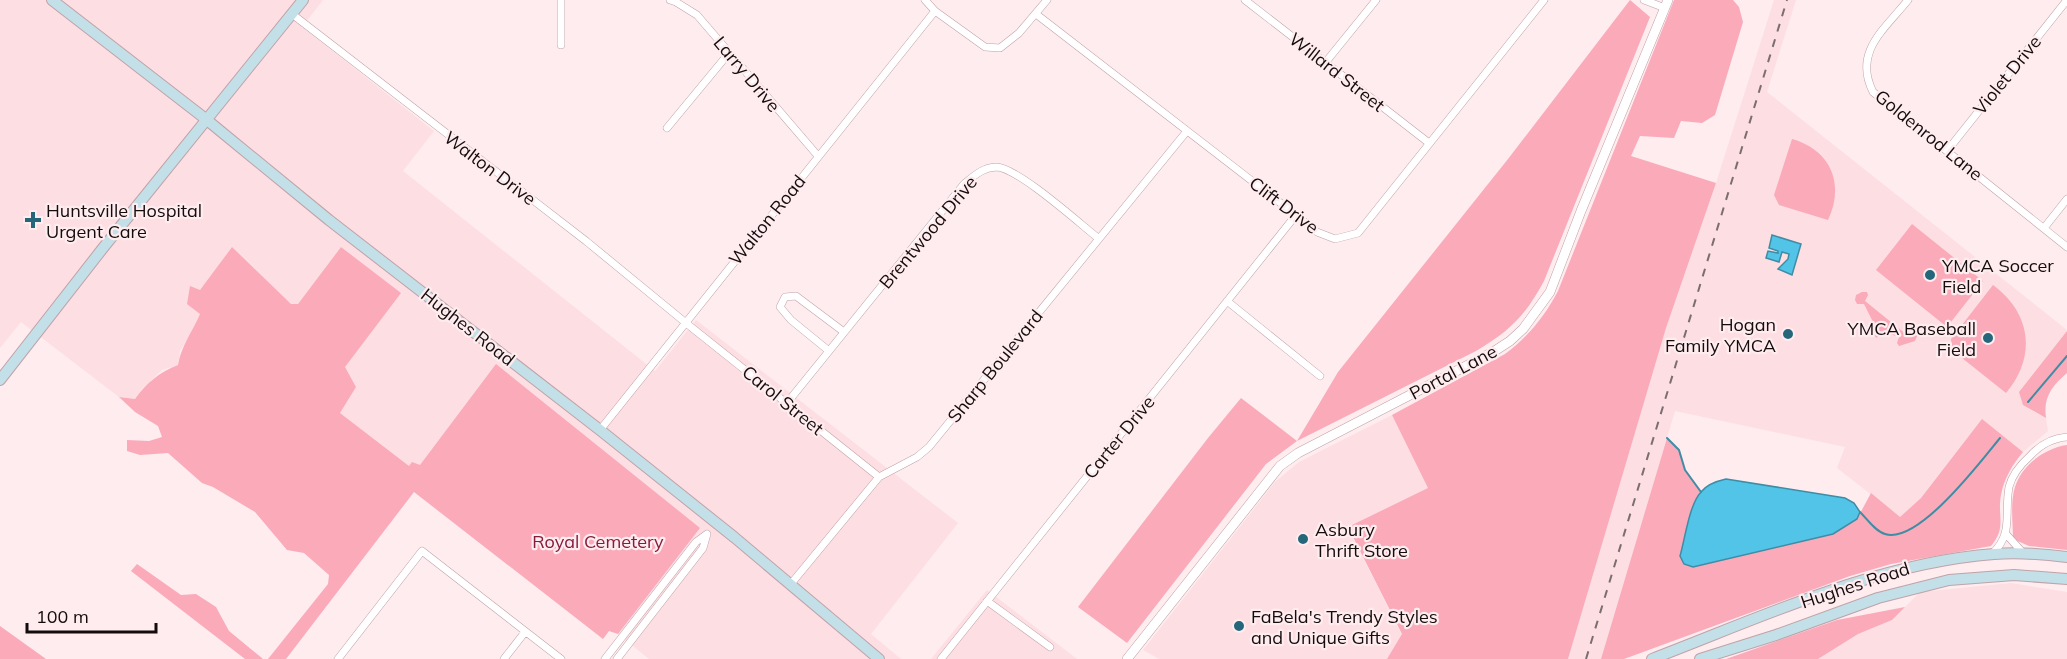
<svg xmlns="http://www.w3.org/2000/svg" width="2067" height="659" font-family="Mulish,sans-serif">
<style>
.built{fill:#fddee3}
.green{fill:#faaab9}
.water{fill:#51c4e7;stroke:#3f8ca5;stroke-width:1.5}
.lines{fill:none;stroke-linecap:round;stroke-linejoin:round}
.stream{stroke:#3f8ca5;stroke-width:2}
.minor-casing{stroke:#bfa3a8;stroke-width:8}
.tertiary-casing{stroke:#bfa3a8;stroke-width:10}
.secondary-casing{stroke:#bfa3a8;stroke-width:12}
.minor{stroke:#fff;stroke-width:7}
.tertiary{stroke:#fff;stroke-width:9}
.secondary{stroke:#c3dfe8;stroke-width:10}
.rail{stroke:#7b6e70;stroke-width:2;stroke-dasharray:8 8;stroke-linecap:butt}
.poi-dot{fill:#25667a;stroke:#feecef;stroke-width:2}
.labels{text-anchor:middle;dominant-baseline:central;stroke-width:4.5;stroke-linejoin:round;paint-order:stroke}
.street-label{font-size:18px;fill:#140b0c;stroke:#feecef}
.poi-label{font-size:18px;fill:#140b0c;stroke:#feecef;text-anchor:start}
.park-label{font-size:18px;fill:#871b3e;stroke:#feecef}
</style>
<rect width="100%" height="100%" fill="#feecef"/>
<path class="built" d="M0,0H323L302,27L434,131L403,171L655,371L696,320L958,523L871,634L901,659H649L618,634L700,528L420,465L409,466L340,413L356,387L345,367L400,293L341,247L298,304L291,305L232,247L200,290L190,287L200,314L193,331L180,351L178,365L162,370L141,390L135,399L119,397L21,322L0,348Z
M1774,0H1796L1767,92L2067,330L2029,409L2046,418L2048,431L2023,452L1982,420L1921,498L1900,517L1837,468L1845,447L1675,411L1601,659H1568L1666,328L1716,183Z
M1392,415L1429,488L1348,528L1402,635L1387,659H1159L1143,650L1275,482L1299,462Z
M2011,583L2067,592V659H1818L1858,634L1892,620L1920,592Z
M987,590L1077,659H931Z"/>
<path class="green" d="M1630,0L1650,17L1544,281C1525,316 1510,331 1476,351L1297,441L1266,464L1127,643L1078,607L1208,438L1241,398L1297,441L1338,372L1508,159Z
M1674,0H1733L1739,7L1743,22L1715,115L1702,123L1681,121L1674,138L1640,136L1631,156L1716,183L1666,328L1568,659H1387L1402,634L1348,527L1428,488L1392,415L1505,354C1528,337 1545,316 1558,291Z
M1792,139C1831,150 1845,184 1828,220L1779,205L1774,195Z
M1912,224L1983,281L1947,327L1876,270Z
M232,247L291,304H298L341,247L401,293L345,367L356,387L340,413L409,466L412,462L420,465L496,364L700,528L618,634L609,631L603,639L414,492L286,659H268L328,584L329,575L304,553L287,550L255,512L213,487L202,483L168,453L140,455L127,451V440L149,441L162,437L158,426L135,412L119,397L135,399C146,383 160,372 178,365C181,346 193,331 200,314L187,304L190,286L200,290Z
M1993,285C2031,313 2037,356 2006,393L1952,350L1951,339Z
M1862,292H1867L1868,295L1865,301L1907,335L1912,329L1918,334L1915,341L1899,346L1897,343L1899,337L1881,331L1877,338L1867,330L1874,324L1864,304H1857L1855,300L1856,295Z
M2067,331V373C2052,386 2043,397 2046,418L2023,405L2019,392Z
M1982,419L2023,452C2012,465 2004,479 2001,495C1997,516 2007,527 1991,546L1891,564L1850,576L1624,659H1601L1667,438L1679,450L1685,470L1701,492L1694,506L1680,556L1693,567L1833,534L1857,519L1871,493L1900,517L1921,498Z
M2067,445V550L2029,546L2013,539C2013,523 2010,503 2015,487C2022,465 2045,448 2067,445Z
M137,564L181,595L196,594L216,607L229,631L263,659H245L131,571Z
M1905,607L1892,620L1858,634L1818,659H1726L1837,620Z
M0,626L46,659H0Z"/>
<path class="water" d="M1772,235L1801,244L1792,275L1778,269L1788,259L1789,254L1782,252L1779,262L1766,258L1768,251L1778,253V251L1769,248Z
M1726,479L1845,498L1854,503L1860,512L1857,519L1833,534L1693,567L1684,564L1680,556C1685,539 1689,505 1701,492C1707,484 1717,481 1726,479Z"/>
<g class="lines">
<path class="stream" d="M2028,402L2067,356
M1667,438L1679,450L1685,470L1701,492
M1860,512C1867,519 1876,532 1885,534C1918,545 1981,461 2000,438"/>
<defs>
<path id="minor" d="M670,0L676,2L697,15L818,156
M925,0L935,11L985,47L1000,48L1019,33L1047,0
M1245,0L1429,143
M1644,0L1665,8
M1908,0C1884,30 1853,52 1873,92L2067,247
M292,14L586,241L686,323L879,477
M1036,14L1296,215L1317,232L1335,239L1358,233L1544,0
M561,45V0
M1325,63L1376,0
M667,128L729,53
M1947,151L2067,0
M2044,228L2067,199
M1227,301L1320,376
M829,351L791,320L780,307L785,297L796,296L844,332
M787,403L964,184C975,175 982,168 996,167C1017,167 1079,223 1098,238
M600,430L935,11
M2006,534L2023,553
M1992,554C2014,533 2004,515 2009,487C2012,475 2021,464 2030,456C2040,445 2052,438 2067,437
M790,585L879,477L917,457L929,447L1187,131
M987,601L1050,647
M338,659L422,551L561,659
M504,659L525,632
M605,659L696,542L707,534L703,548L617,659
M941,659L1296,215"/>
<path id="tertiary" d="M1127,659L1280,466L1298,453L1493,352L1510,341L1523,329L1550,292L1581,211L1668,0"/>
<path id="secondary" d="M52,0L207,120L329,220L600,430L734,537L879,659
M0,380L103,248L303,0
M1652,659C1762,617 1876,563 1994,554C2018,552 2043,554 2067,557
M1700,659L1776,635L1878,598L1949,580L2014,575L2067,579"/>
</defs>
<use href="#minor" class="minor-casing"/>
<use href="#tertiary" class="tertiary-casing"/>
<use href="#secondary" class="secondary-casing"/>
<use href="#minor" class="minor"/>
<use href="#tertiary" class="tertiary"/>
<use href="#secondary" class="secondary"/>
<path class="rail" d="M1586,659L1787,0"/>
</g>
<g class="poi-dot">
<path d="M30 211h6v6h6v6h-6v6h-6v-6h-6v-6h6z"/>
<circle cx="1930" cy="275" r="6"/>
<circle cx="1788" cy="334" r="6"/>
<circle cx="1988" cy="338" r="6"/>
<circle cx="1303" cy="539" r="6"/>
<circle cx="1239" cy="626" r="6"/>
</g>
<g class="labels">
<g class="street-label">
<text transform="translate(1337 72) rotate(38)">Willard Street</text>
<text transform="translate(747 74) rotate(50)">Larry Drive</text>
<text transform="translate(2007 75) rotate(-51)">Violet Drive</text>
<text transform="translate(1929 135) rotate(39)">Goldenrod Lane</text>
<text transform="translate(490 168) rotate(37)">Walton Drive</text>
<text transform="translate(1284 205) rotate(37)">Clift Drive</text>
<text transform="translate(767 220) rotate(-51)">Walton Road</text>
<text transform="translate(928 232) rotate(-50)">Brentwood Drive</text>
<text transform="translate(468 327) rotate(38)">Hughes Road</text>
<text transform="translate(995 366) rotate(-51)">Sharp Boulevard</text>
<text transform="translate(1453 372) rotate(-28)">Portal Lane</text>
<text transform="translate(783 400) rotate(39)">Carol Street</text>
<text transform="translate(1119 437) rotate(-51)">Carter Drive</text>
<text transform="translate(1855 585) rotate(-18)">Hughes Road</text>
</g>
<g class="poi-label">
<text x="46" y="210">Huntsville Hospital<tspan x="46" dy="21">Urgent Care</tspan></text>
<text x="1942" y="265">YMCA Soccer<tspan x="1942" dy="21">Field</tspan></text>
<text x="1776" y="324" text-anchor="end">Hogan<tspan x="1776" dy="21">Family YMCA</tspan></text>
<text x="1976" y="328" text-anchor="end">YMCA Baseball<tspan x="1976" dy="21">Field</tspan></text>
<text x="1315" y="529">Asbury<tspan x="1315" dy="21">Thrift Store</tspan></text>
<text x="1251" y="616">FaBela's Trendy Styles<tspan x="1251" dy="21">and Unique Gifts</tspan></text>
</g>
<g class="park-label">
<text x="598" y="541">Royal Cemetery</text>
</g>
</g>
<path d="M27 623v9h129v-9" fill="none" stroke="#140b0c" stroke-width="3"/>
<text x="36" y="623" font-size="18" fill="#140b0c" stroke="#feecef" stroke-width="4.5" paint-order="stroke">100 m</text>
</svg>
